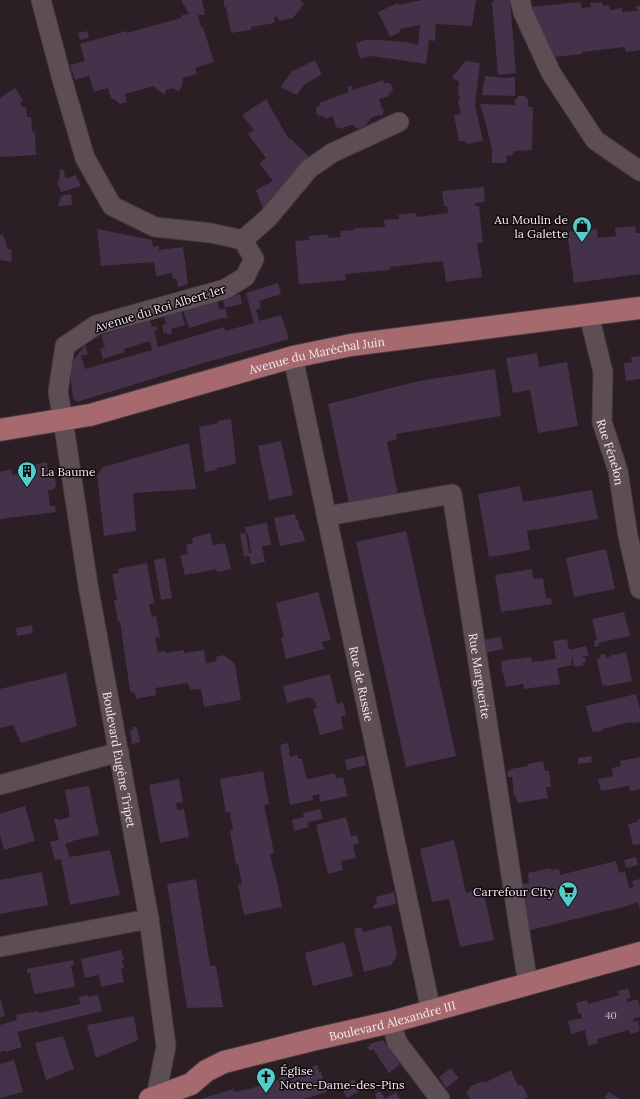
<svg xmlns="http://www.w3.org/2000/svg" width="640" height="1099" font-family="Lora,serif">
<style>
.building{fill:#44324a}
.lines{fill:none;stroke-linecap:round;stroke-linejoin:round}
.minor-casing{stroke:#453a40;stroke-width:21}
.major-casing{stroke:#453a40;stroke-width:24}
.minor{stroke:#5d4d55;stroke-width:19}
.major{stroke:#a5696e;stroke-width:22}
.labels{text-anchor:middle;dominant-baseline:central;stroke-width:3;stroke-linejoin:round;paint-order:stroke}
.number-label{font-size:10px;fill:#c9bdc6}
.poi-label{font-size:12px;fill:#f5ebf0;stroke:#100a0d;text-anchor:end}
.street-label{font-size:12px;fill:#f5ebf0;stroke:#100a0d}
</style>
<rect width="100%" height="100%" fill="#2b1e24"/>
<path class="building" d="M181,0H202L205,15H198L201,27H203L214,62L195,68L197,74L183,78L182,86L178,92L174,88L166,90L165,95L157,90L154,86L125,94L127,102L120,104L114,99H111L108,88L94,92L89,76L75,80L70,65L85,61L80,44L126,31L127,33L181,18L182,15L189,14Z
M224,0H300L304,4L293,18L279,21L278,17H274L275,23L251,27V30L231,33L226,7H224Z
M422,0H476L472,26L436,24L435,41L429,40L426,64L379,57L369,56L360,59L356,43L365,40H381L413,43L412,44L418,45L420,25L403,28L399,30L400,32L390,37L378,12L398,3L399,5Z
M494,0H510L516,73L498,75L492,2H494Z
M580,2L582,8L591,7L590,3L601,2L603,6L609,5L610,10L622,8V12L637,11L636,6H640V50L626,52L625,47L582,52V54L555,57L531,7Z
M87,31L89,37L80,40L78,33Z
M315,60L322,74L304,85L297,95L281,87L291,72Z
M466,61L480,63L475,106L483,141L466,144L465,141H459L454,115L461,114L458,101L460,100L458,91L459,82L452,77Z
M485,76L506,78L515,77V96L482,95Z
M383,80L384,83H389L392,86L393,91L388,94L389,96L379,99L382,108L384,109L382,116L380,115L371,118L365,126L358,129L352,125L344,127L343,129L336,127L333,116L325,119L324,116H319L316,113V108L320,105L319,103L349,92L347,87L352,86L353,90Z
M15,88L23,100L20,103L23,107H26L27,117H31L32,132L35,131L36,155L0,157V98Z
M519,96H525L528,100V107H533L532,150L514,151L513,154L511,156L507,155L506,163H492V151L487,128L480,104L515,105V100Z
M266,99L288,138L291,139L311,159L263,209L256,190L273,181L259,163L266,158L248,134L254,130L242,115Z
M63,169L66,179L76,175L81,186L61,192L57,182L59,181L60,170Z
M484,187L485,202L475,203V206H479L483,243H477L482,277L446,282L443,261L390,267V270L345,274L346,280L299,284L295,241L309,240V236L328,234V238L341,237L340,231L354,230V228L385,227L384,220L399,219L398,215L416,213L417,217L448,213L447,206H444L442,191Z
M71,194L72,205L58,206L61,196Z
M635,226L636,233H640V274L574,283L567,232L597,229L598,238L616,236L615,228Z
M97,229L152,240L153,247L159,246V250L183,247L188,284L178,287L177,279H173L172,273L156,276L154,262L101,266Z
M0,235H3L8,249L12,250L11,262L0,260Z
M278,283L281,294L259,301L261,308L256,310L259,321L281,315L289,339L197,365L77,402L73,399L70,371L73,361L85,345L88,354L81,356L85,369L152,350L150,341L124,349L125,352L103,359L100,349L105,348L101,335L150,320L152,327L156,326L158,330L154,331L158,347L224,327L225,331L254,323L246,293Z
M240,294L242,304L225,308L223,299Z
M217,301L220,310L225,308L228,318H222L189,328L183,310Z
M181,311L185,325L171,329L172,333L168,335L167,332L164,334L162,325L166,324L164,316Z
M537,353L539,367L567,362L578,426L538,433L530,390L513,393L506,358Z
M640,356V379L626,381L624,363L632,362L631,357Z
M495,369L501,416L396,434L397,439L387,442L398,495L349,504L328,404L419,381Z
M231,419L236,464L217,468V470L205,472L199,427L218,423V421Z
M281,441L293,495L269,500L258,446Z
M189,443L196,489L133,493L136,531L104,536L97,475L103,467Z
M47,462L49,476L51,474L55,478L56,486L52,490H48L50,506H55L56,512L0,519V472L11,469L12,475L23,473L22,468Z
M520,486L523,502L592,490L598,519L527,531L530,550L489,557L478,494Z
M295,514L296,520H298L300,530H302L305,541L280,546L274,518Z
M267,523L271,545L262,546L265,562L251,565L249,556L244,557L240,534L246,533L249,553H251L248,533H246L245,527Z
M406,531L456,756L406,767L356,542Z
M210,533L213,545L225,543L231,569L217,572L216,569L193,574L192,573L185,575L180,556L188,554L186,545L193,543L192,538Z
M606,549L615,589L574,597L566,558Z
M165,558L172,598L161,600L154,560Z
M147,563L154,603L149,604L152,617L156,616L160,637L155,638L158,652L165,651L166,653L184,650V653L204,650L206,663L217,661L216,657L224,655L235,664L241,700L204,707L201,689L190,690L188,683L155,688L156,695L136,699L135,694L130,691L120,621L118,622L114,600H117L112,574L119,573L118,569Z
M532,569L533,579L543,578L546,599L551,598L552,604L501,612L495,575Z
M318,592L331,640L322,642L324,649L286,659L281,638L284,637L276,603Z
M624,612L630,636L598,643L599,646L595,647L594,641L597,639L592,619Z
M32,625L33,633L17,636L16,628Z
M501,637L503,649L484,653L482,640Z
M567,639L569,650L586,646L589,655L582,657V658H585L586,662H583L584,665L574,667L573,659L571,660L572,665L557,668L560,684L524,689L523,684L506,687L503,672H502L501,661L531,657L532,662L556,659L553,641Z
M626,652L632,681L607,686L602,685L597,659H600L599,655L606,654V658L611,656V655L614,654L615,655Z
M66,673L77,726L21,743L13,725L0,728V689Z
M330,674L337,704L343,702L346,715L341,716L343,729L320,735L313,709L317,708L315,701L310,697L287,703L283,686Z
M636,694L640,709V722L632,723L630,722L603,729L602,731L595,732L592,731L586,706Z
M133,727H137L140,742L132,744L130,731L133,730Z
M288,743L290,757L298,755V759H302L306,777L309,779L335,773L336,778L343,777L348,796L320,802L319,794L312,796L313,800L290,805L280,745Z
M364,755L366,765L347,770L345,760Z
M591,756L592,762L578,764V758Z
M640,757V789L630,791L629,786L601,791L598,779L613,776L612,768L621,766L620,761Z
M543,761L545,771H549L551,787H546L548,798L517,803L516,796H514L512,777H508L507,771L511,770V769L528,766V764Z
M263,771L269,804L264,805L274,853L270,854L274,872H275L282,907L244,915L238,885L242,884L238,864L236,865L230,831L233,830L230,812L226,813L220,779Z
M179,779L183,802L176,803L177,810L184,809L189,837L160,843L149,785Z
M89,786L99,835L72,841V842L65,844L70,857L110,850L120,895L70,905L61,859L55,860L50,842L59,840L54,819L56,818L59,820L70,817L65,790Z
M25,806L35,841L4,850L0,835V814Z
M320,809L323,819L308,822L309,827L294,831L292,820L304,817L303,813Z
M346,817L351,836L357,835L359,843L353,845L356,858L341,861L343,870L328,874L316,825Z
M640,819V844L633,845L628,824L638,822L637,820Z
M454,840L466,893L483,889L494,940L460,947L449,899L432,902L420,849Z
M636,857L638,865L626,868L624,860Z
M616,861L619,873L625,871L629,888L634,887L632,881L640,879V909L637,902L627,906L527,931L520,884L529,883L528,873L551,868V870L559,869L560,875Z
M42,872L48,905L0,914V880Z
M196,879L210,966H216L223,1007L187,1008L167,884Z
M394,892L396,904L374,909L373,905L377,904L376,897Z
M391,925L397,955L391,965L364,972L354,929L361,927L363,932Z
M344,942L353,976L313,986L305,953Z
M121,950L124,960H122L124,968L121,969L124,982L101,987L99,975L85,978L81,959Z
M73,960L74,965H71L75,987L34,994L30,973H27V969Z
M628,988L631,998L627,999V1002L638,999L640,1007V1017L633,1019L634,1022L638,1021L640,1031L630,1034L629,1030L597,1039L598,1043L588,1046L585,1030L571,1034L568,1021L582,1018L581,1013L579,1014L576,1003L587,1000L588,1004L619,995L617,991Z
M88,995L89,997L98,995L102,1011L17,1032L22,1047L6,1052V1050L0,1052V1025L17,1020L16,1015L38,1011L39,1013L80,1004L79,997Z
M0,998L5,1016L0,1017Z
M134,1016L138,1040L96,1058L87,1025Z
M63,1036L74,1069L46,1080L35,1043Z
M383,1040L400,1064L389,1073L373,1049L370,1051L367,1047L370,1046L369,1044Z
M14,1060L23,1092L0,1098V1064Z
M318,1065L319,1072H321L327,1092L304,1099H200L233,1089L234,1092L249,1089L280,1079L279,1077Z
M451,1068L459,1078L446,1088L439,1077Z
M511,1070L518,1086L522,1084L528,1097L525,1099H470L466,1091L470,1089L469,1087L483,1081L484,1083Z
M354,1079L361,1090L347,1098L341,1087Z
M378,1092H381L385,1099L396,1092L400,1099H377L375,1094Z
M608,1092L621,1099H604Z"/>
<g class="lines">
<defs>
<g id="minor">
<path id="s1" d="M41,0L62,79L85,158L112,206L155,227L211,233L243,240L254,259L245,277L225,289L96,325L65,346L58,392L63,420L88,585L149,919L166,1046L156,1097L157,1099"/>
<path d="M520,0L523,12L551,73L595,140L640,171"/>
<path d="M243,240L268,218L309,169L332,153L399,122"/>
<path id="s2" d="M589,315L603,372L602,422L618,471L628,536L640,589"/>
<path id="s3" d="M293,357L431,1011"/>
<path id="s4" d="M327,516L452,494L526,972L530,984"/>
<path d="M0,785L119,752"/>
<path d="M0,947L149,919"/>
<path d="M391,1022L397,1042L440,1099"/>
</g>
<g id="major">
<path id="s5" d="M0,430L90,415L293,357L351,345L640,308"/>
<path id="s6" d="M150,1099L191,1084L206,1071L224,1062L316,1039L391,1022L640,953"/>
</g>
</defs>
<use href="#minor" class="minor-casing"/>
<use href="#major" class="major-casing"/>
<use href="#minor" class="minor"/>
<use href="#major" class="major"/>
</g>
<defs>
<symbol id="shop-pin" viewBox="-11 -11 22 30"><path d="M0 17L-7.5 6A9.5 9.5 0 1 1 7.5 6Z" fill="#53cdca" stroke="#100a0d"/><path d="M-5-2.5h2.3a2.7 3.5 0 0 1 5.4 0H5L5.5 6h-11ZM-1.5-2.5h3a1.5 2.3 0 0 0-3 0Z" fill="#111"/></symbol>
<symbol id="building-pin" viewBox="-11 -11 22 30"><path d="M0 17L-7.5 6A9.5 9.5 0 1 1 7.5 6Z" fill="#53cdca" stroke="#100a0d"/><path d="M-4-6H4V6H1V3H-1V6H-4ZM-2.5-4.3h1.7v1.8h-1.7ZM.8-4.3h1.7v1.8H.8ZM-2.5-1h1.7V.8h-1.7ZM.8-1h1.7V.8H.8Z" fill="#111"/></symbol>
<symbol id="supermarket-pin" viewBox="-11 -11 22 30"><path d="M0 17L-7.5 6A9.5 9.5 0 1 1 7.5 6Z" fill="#53cdca" stroke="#100a0d"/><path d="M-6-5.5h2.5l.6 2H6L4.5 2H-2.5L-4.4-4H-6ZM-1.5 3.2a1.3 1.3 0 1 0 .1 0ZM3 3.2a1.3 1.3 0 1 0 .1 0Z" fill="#111"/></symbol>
<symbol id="church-pin" viewBox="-11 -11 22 30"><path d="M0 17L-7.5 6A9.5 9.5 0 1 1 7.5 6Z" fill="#53cdca" stroke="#100a0d"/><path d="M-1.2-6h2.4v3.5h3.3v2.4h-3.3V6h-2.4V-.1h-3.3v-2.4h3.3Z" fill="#111"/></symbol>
</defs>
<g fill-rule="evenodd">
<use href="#shop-pin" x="571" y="215" width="22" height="30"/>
<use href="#building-pin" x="16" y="460" width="22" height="30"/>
<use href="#supermarket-pin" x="557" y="880" width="22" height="30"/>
<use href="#church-pin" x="255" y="1066" width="22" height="30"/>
</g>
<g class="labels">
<g class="number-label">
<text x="611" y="1015">40</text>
</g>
<g class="poi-label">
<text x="568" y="219">Au Moulin de<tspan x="568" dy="14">la Galette</tspan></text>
<text x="41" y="471" text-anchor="start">La Baume</text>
<text x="554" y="891">Carrefour City</text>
<text x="280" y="1070" text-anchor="start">Église<tspan x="280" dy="14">Notre-Dame-des-Pins</tspan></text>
</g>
<g class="street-label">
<text transform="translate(160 308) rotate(-17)">Avenue du Roi Albert 1er</text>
<text stroke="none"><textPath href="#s5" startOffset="326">Avenue du Maréchal Juin</textPath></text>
<text stroke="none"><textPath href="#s2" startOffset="140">Rue Fénelon</textPath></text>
<text stroke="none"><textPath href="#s4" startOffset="311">Rue Marguerite</textPath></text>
<text stroke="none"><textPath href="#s3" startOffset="334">Rue de Russie</textPath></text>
<text stroke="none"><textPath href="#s1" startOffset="1012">Boulevard Eugène Tripet</textPath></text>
<text stroke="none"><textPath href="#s6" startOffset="257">Boulevard Alexandre III</textPath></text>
</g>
</g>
</svg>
